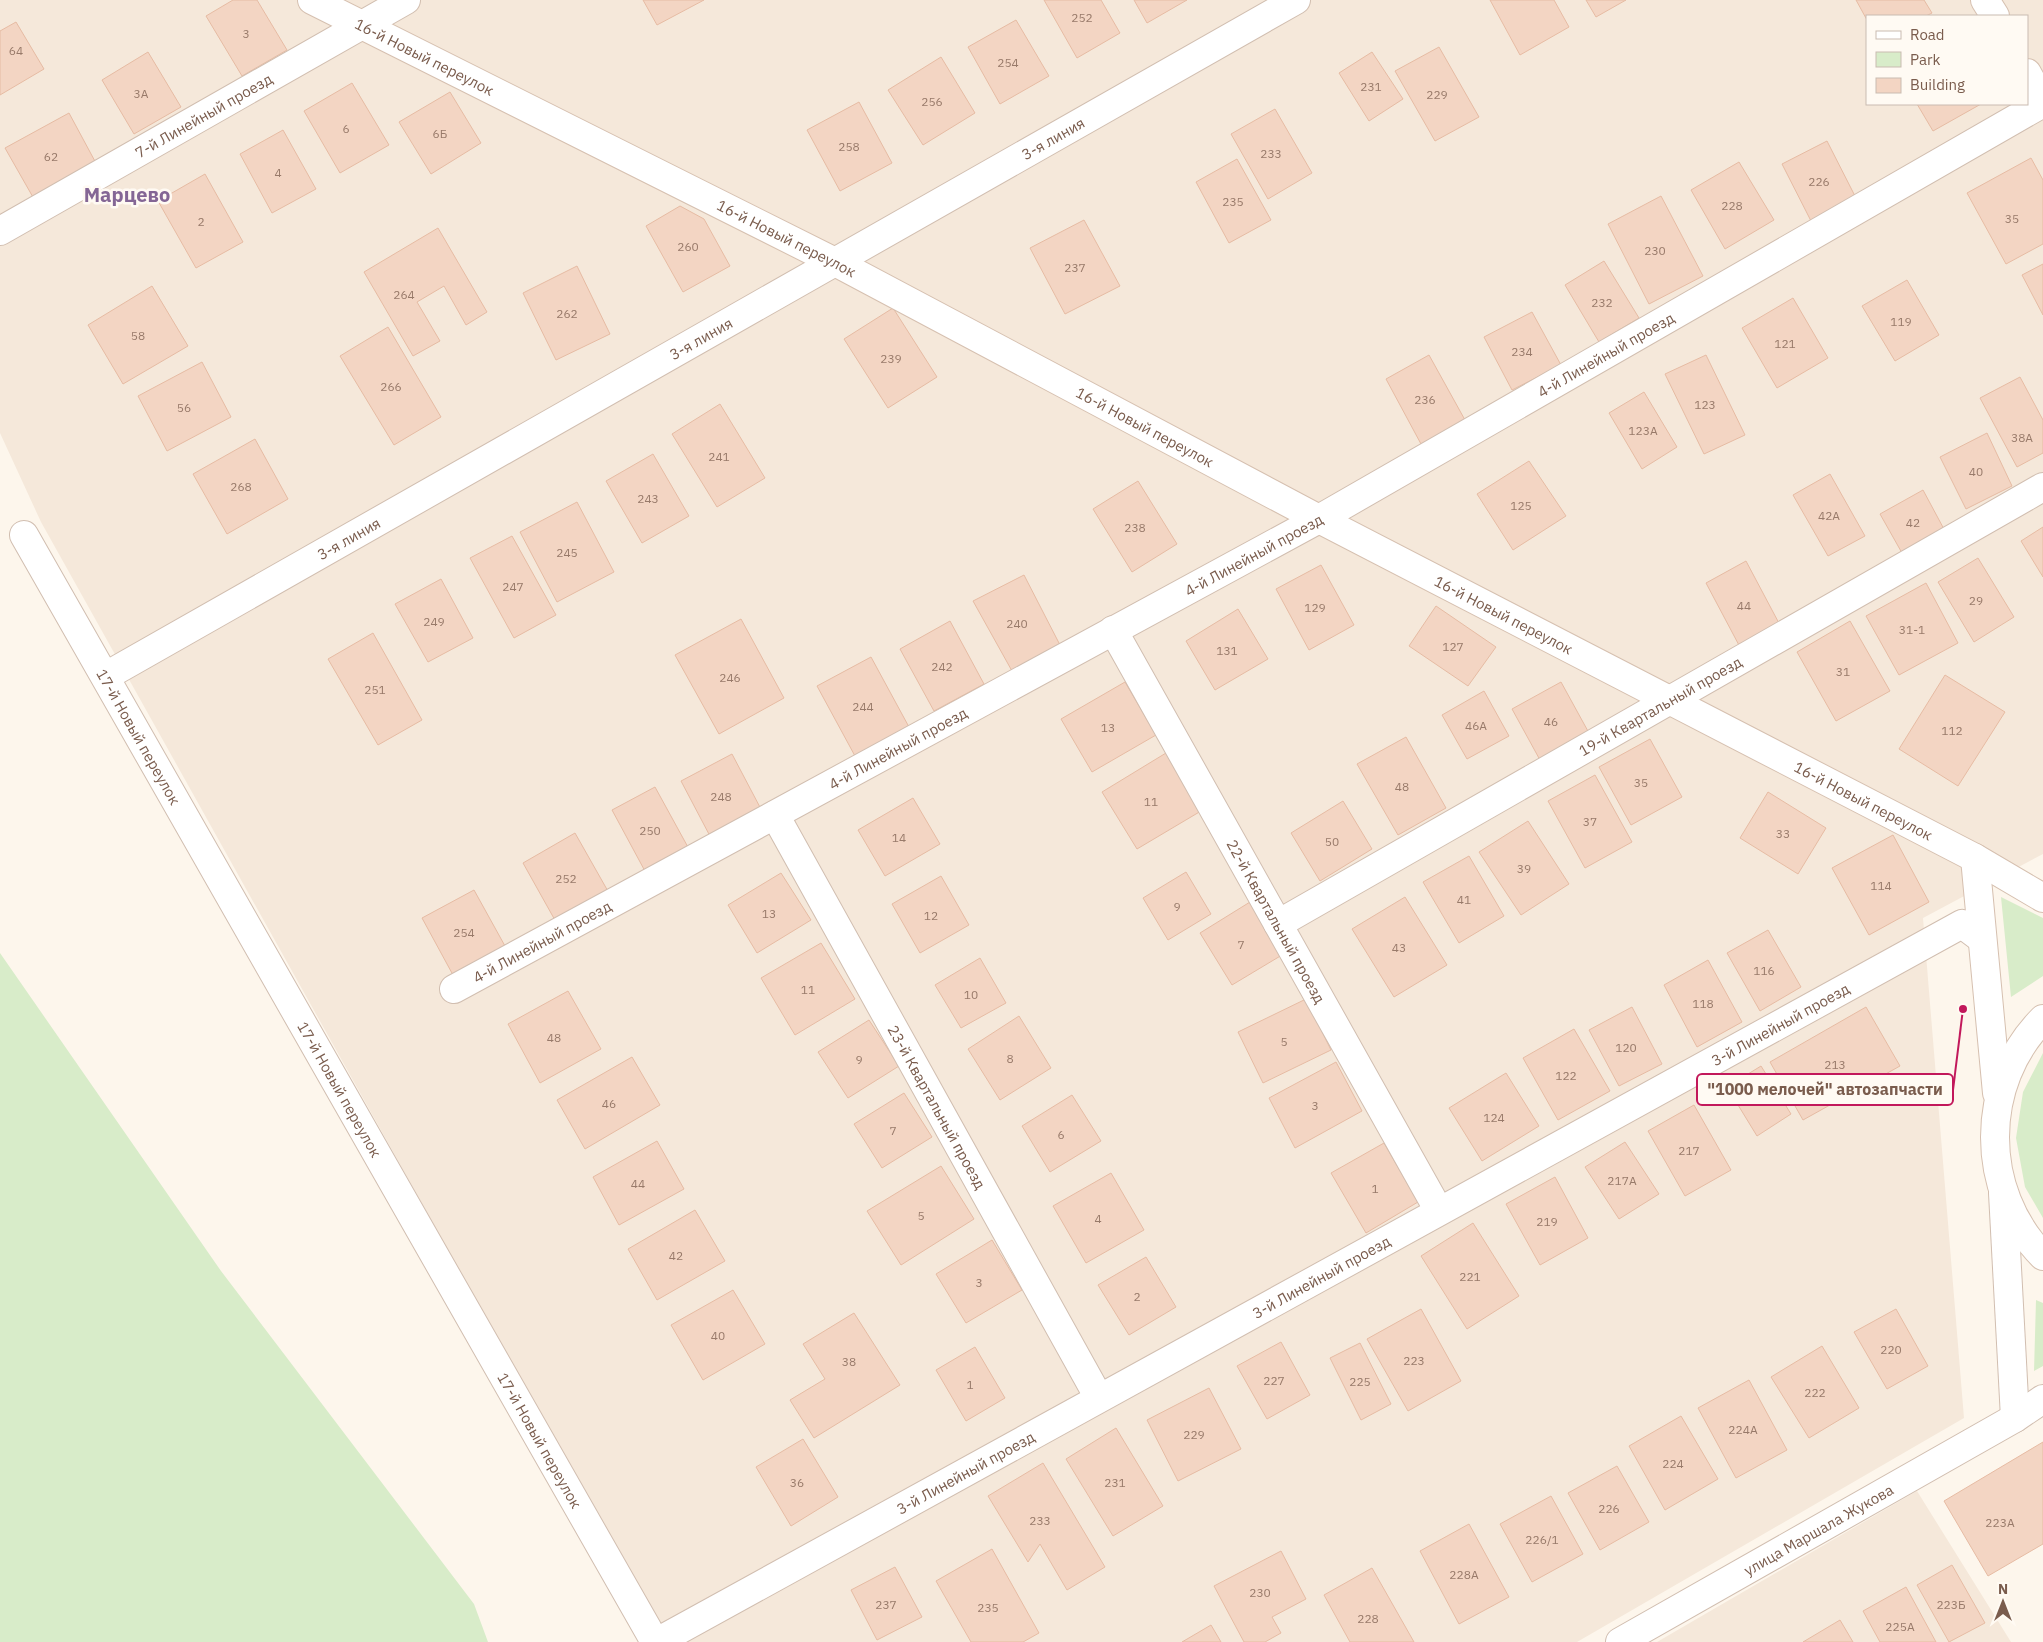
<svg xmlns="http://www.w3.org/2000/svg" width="2043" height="1642" font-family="'IBM Plex Sans',sans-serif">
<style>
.residential{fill:#f5e8da;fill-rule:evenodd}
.green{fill:#d8ecc9}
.building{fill:#f3d5c3;stroke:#e6bba3}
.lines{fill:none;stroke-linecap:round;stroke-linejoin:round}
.street-casing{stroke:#d1beb0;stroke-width:30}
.secondary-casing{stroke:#d6c0b0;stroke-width:30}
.street{stroke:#fff;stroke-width:28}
.secondary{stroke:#fff;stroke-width:28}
.labels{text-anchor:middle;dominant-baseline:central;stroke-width:5;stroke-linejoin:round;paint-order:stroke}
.number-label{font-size:12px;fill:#987a6a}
.street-label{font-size:15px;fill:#7a5c4d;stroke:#fffaf3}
.district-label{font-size:20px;font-weight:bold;fill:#846695;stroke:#fffaf3}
.leader{fill:none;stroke:#c2185b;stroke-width:2}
.callout-dot{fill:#c2185b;stroke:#fffaf3;stroke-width:2}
.callout{fill:#fffaf3;stroke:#c2185b;stroke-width:2}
.callout-label{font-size:16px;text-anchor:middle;font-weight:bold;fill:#7a5c4d}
</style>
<rect width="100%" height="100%" fill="#fdf6ec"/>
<path class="residential" d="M0,0H2043V854L1923,918L1964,1418L1577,1642H667L41,522L0,433ZM1867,16H2027V104H1867Z
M1917,1491L2011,1642H1657Z"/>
<path class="green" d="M2001,897L2043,918V976L2011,997Z
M0,953L221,1271L474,1604L488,1642H0Z
M2043,1053V1218L2025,1187L2016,1138L2023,1092Z
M2036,1300L2043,1303V1366L2034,1371Z"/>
<path class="building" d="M233,0H257L287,50L242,76L206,16Z
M643,0H704L657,25Z
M1044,0H1101L1120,33L1077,58Z
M1134,0H1187L1147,23Z
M1490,0H1554L1569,27L1520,55Z
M1586,0H1626L1596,17Z
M1856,0H1924L1932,13L1926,16H1867V20Z
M1016,20L1049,76L1000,104L968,47Z
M16,22L44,69L0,95V31Z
M1439,47L1479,117L1435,141L1395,71Z
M148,52L181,107L134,134L102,80Z
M1372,52L1403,99L1369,121L1339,73Z
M941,57L975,113L923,145L888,90Z
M352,83L389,145L340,173L304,111Z
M450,92L481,143L431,174L399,122Z
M859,102L892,163L840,191L807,130Z
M1917,104H1981L1933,131Z
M1275,109L1312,173L1268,199L1231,134Z
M69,113L97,165L34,199L5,148Z
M283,130L316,189L272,213L240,154Z
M1827,141L1856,198L1811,221L1782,164Z
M2031,158L2043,180V244L2006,264L1967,193Z
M1237,159L1271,220L1229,243L1196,182Z
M1739,162L1774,220L1725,249L1691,190Z
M205,174L243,242L196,268L158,201Z
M1661,196L1703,276L1649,304L1608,224Z
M680,206L704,219L730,266L683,292L646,226Z
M1084,220L1120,286L1065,314L1030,248Z
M438,228L487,312L466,325L444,286L417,302L440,341L413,356L364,272Z
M1604,261L1639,318L1599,342L1565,285Z
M2043,264V315L2022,275Z
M577,266L610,334L556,360L523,293Z
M1907,280L1939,335L1895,361L1862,306Z
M152,286L188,346L123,384L88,325Z
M1793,298L1828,358L1777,388L1742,328Z
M893,308L937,377L888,408L844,339Z
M1532,312L1561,365L1512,390L1484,337Z
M388,327L441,417L394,445L340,356Z
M1429,355L1465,420L1421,444L1386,379Z
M1706,355L1745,435L1704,454L1665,374Z
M202,362L231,417L167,451L138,396Z
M2020,377L2043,420V453L2017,467L1980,398Z
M1644,392L1677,447L1642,469L1609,413Z
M720,404L765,478L717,507L672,434Z
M1987,433L2012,486L1966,509L1940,457Z
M255,439L288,499L227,534L193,474Z
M653,454L689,516L642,543L606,481Z
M1529,461L1566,516L1513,550L1477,494Z
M1830,474L1865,536L1828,556L1793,495Z
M1138,481L1177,544L1132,572L1093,509Z
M1923,490L1945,531L1902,553L1880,514Z
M577,502L614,572L557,602L520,532Z
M2043,527V577L2021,541Z
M512,536L556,615L514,638L470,558Z
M1978,558L2014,617L1974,642L1938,582Z
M1746,561L1781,627L1741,649L1706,583Z
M1321,565L1354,625L1309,650L1276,589Z
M1024,575L1060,645L1012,671L973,601Z
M441,579L473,638L428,662L395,604Z
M1926,583L1958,643L1899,675L1866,616Z
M1436,606L1496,647L1468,686L1409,646Z
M1238,609L1268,659L1215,690L1186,641Z
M741,619L784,698L719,734L675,655Z
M950,621L984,684L934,711L900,649Z
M1850,621L1890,691L1836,721L1797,652Z
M373,633L422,720L378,745L328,659Z
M871,657L909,727L855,756L817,686Z
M1945,675L2005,712L1958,786L1899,749Z
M1125,682L1156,735L1092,772L1061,719Z
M1561,682L1589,733L1540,760L1512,709Z
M1484,691L1509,736L1467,759L1442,715Z
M1406,737L1446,808L1398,835L1357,764Z
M1650,739L1682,797L1631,825L1599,767Z
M1166,753L1201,811L1137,849L1102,792Z
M732,754L762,811L711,838L681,781Z
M1595,775L1632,842L1585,868L1548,801Z
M655,787L689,849L646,873L612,810Z
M1768,792L1826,828L1798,874L1740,838Z
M913,798L940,844L885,876L858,830Z
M1343,801L1372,849L1320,881L1291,833Z
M1528,821L1569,884L1521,915L1479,852Z
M575,833L609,893L556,922L523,863Z
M1893,835L1929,902L1869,935L1832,868Z
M1469,856L1504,916L1459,943L1423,882Z
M1186,872L1211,914L1168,940L1143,898Z
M781,873L811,920L757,953L728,905Z
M941,876L969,925L920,953L892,904Z
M474,890L505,946L453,975L422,918Z
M1405,897L1447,965L1394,997L1352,929Z
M1250,902L1282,955L1232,985L1200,933Z
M1768,930L1801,987L1760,1011L1727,953Z
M821,943L855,999L795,1035L761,978Z
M980,958L1006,1003L961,1028L935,985Z
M1708,960L1742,1022L1697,1047L1664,985Z
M568,991L601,1049L540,1083L508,1024Z
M1306,999L1331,1050L1263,1083L1238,1032Z
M1632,1007L1662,1064L1619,1086L1589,1030Z
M1866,1007L1900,1066L1803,1120L1770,1062Z
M1019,1016L1051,1068L1000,1100L968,1049Z
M869,1020L899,1066L848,1098L818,1052Z
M1574,1029L1610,1091L1558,1120L1523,1058Z
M632,1057L660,1105L585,1149L557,1100Z
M1336,1062L1362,1111L1295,1148L1269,1098Z
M1761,1066L1791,1114L1757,1136L1727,1087Z
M1506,1073L1539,1126L1482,1161L1449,1108Z
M904,1093L932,1137L882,1168L854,1124Z
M1072,1095L1101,1141L1050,1172L1022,1126Z
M1694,1105L1731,1170L1685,1196L1648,1131Z
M657,1141L684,1189L619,1225L593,1177Z
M1625,1142L1659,1194L1619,1219L1585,1167Z
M1384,1143L1418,1202L1366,1233L1331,1173Z
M941,1166L974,1219L901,1265L867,1211Z
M1111,1173L1144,1230L1086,1263L1053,1206Z
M1555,1177L1588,1238L1540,1265L1506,1204Z
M695,1210L725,1261L657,1300L628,1249Z
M1473,1223L1519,1296L1467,1329L1421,1256Z
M992,1240L1022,1290L966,1323L936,1274Z
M1146,1257L1176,1307L1129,1335L1098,1285Z
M733,1290L765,1344L703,1380L671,1325Z
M1421,1309L1461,1381L1408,1411L1367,1339Z
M1896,1309L1928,1366L1887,1389L1854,1332Z
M854,1313L900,1385L814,1438L790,1400L825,1379L803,1344Z
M1281,1342L1310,1395L1267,1419L1237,1366Z
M1360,1343L1391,1404L1361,1420L1330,1358Z
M1822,1346L1859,1408L1809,1438L1771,1377Z
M975,1347L1005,1398L966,1421L936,1370Z
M1749,1380L1787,1450L1736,1478L1698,1408Z
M1209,1388L1241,1449L1178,1481L1147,1420Z
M1681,1416L1718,1479L1665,1510L1629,1446Z
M1116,1428L1163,1506L1113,1536L1066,1459Z
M803,1439L838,1497L791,1526L756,1467Z
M2043,1442V1544L1988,1576L1944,1501Z
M1043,1463L1105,1567L1067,1590L1040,1544L1028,1562L988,1496Z
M1617,1466L1649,1522L1600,1550L1568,1493Z
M1551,1496L1583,1554L1532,1582L1500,1524Z
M1469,1524L1509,1597L1459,1624L1420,1551Z
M992,1549L1039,1633L1023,1642H971L936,1581Z
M1281,1551L1306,1599L1272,1617L1281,1633L1265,1642H1244L1214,1586Z
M1952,1565L1985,1623L1949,1642L1917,1585Z
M895,1567L922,1617L877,1640L851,1590Z
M1372,1568L1414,1642H1350L1324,1595Z
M1906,1587L1936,1642H1880L1863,1611Z
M1840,1620L1853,1642H1803Z
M1211,1625L1221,1642H1182Z"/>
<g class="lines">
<defs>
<g id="street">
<path id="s1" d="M0,231L406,0"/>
<path id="s2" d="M24,535L655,1642"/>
<path id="s3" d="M1113,630L1439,1211"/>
<path id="s4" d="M106,676L1296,0"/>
<path id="s5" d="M775,815L1099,1398"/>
<path id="s6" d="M1278,924L2043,487"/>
<path id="s7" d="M454,989L1319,519L2043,103"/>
<path d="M2003,1193L2015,1418"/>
<path id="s8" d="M657,1642L1962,924L1982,939"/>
<path id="s9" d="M1620,1642L2015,1418L2043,1399"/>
</g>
<g id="secondary">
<path id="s10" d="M312,0L835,262L1319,519L1975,858L2043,898"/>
<path d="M1985,0L1995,16"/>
<path d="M2027,73L2043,102"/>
<path d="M1975,858L1997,1093"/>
<path d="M2043,1019C1979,1083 1979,1191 2043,1256"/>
</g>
</defs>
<use href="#street" class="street-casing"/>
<use href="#secondary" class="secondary-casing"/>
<use href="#street" class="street"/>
<use href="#secondary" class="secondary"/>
</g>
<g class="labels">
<g class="number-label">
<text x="1082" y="17">252</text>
<text x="246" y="33">3</text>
<text x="16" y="50">64</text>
<text x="1008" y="62">254</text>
<text x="1371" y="86">231</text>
<text x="141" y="93">3А</text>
<text x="1437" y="94">229</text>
<text x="932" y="101">256</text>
<text x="346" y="128">6</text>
<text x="440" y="133">6Б</text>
<text x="849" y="146">258</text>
<text x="1271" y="153">233</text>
<text x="51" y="156">62</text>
<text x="278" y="172">4</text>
<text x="1819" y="181">226</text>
<text x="1233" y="201">235</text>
<text x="1732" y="205">228</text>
<text x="2012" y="218">35</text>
<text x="201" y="221">2</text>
<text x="688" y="246">260</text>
<text x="1655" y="250">230</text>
<text x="1075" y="267">237</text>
<text x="404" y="294">264</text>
<text x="1602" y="302">232</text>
<text x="567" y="313">262</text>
<text x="1901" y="321">119</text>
<text x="138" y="335">58</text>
<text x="1785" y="343">121</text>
<text x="1522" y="351">234</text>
<text x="891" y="358">239</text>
<text x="391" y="386">266</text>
<text x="1425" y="399">236</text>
<text x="1705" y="404">123</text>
<text x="184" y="407">56</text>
<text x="1643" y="430">123А</text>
<text x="2022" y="437">38А</text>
<text x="719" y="456">241</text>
<text x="1976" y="471">40</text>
<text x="241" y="486">268</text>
<text x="648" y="498">243</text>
<text x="1521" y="505">125</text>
<text x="1829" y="515">42А</text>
<text x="1913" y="522">42</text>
<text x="1135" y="527">238</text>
<text x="567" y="552">245</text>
<text x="513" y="586">247</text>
<text x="1976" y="600">29</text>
<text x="1744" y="605">44</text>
<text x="1315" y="607">129</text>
<text x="434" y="621">249</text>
<text x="1017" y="623">240</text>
<text x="1912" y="629">31-1</text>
<text x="1453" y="646">127</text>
<text x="1227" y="650">131</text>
<text x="942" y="666">242</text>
<text x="1843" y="671">31</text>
<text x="730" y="677">246</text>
<text x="375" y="689">251</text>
<text x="863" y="706">244</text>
<text x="1551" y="721">46</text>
<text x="1476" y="725">46А</text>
<text x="1108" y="727">13</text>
<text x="1952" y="730">112</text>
<text x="1641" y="782">35</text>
<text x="1402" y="786">48</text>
<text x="721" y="796">248</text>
<text x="1151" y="801">11</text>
<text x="1590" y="821">37</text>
<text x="650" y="830">250</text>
<text x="1783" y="833">33</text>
<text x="899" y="837">14</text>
<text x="1332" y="841">50</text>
<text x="1524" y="868">39</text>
<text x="566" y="878">252</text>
<text x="1881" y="885">114</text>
<text x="1464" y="899">41</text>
<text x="1177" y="906">9</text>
<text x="769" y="913">13</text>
<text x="931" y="915">12</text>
<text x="464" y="932">254</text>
<text x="1241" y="944">7</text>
<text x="1399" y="947">43</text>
<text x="1764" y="970">116</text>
<text x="808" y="989">11</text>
<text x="971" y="994">10</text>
<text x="1703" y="1003">118</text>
<text x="554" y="1037">48</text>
<text x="1284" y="1041">5</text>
<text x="1626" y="1047">120</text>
<text x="1010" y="1058">8</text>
<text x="859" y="1059">9</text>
<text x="1835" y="1064">213</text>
<text x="1566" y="1075">122</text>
<text x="609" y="1103">46</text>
<text x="1315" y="1105">3</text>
<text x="1494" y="1117">124</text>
<text x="893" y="1130">7</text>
<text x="1061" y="1134">6</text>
<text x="1689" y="1150">217</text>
<text x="1622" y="1180">217А</text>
<text x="638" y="1183">44</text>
<text x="1375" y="1188">1</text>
<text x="921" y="1215">5</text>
<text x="1098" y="1218">4</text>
<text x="1547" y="1221">219</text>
<text x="676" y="1255">42</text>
<text x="1470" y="1276">221</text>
<text x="979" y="1282">3</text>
<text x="1137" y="1296">2</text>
<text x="718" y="1335">40</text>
<text x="1891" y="1349">220</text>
<text x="1414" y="1360">223</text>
<text x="849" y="1361">38</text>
<text x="1274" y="1380">227</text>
<text x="1360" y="1381">225</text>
<text x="970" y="1384">1</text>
<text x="1815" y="1392">222</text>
<text x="1743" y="1429">224А</text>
<text x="1194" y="1434">229</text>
<text x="1673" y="1463">224</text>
<text x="797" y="1482">36</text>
<text x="1115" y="1482">231</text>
<text x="1609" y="1508">226</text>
<text x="1040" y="1520">233</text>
<text x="2000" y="1522">223А</text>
<text x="1542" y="1539">226/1</text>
<text x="1464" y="1574">228А</text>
<text x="1260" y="1592">230</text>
<text x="886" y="1604">237</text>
<text x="1951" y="1604">223Б</text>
<text x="988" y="1607">235</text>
<text x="1368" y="1618">228</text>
<text x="1900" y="1626">225А</text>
</g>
<g class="street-label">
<text stroke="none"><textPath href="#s10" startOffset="126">16-й Новый переулок</textPath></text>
<text stroke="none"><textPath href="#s1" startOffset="234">7-й Линейный проезд</textPath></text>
<text stroke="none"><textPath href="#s4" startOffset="1089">3-я линия</textPath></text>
<text stroke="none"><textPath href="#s10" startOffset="531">16-й Новый переулок</textPath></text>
<text stroke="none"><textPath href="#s4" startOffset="684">3-я линия</textPath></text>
<text stroke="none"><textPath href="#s7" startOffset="1315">4-й Линейный проезд</textPath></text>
<text stroke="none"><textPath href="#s10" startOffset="936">16-й Новый переулок</textPath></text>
<text stroke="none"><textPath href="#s4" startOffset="279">3-я линия</textPath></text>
<text stroke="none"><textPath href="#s7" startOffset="910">4-й Линейный проезд</textPath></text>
<text stroke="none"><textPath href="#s10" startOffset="1341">16-й Новый переулок</textPath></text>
<text stroke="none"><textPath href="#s6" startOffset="440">19-й Квартальный проезд</textPath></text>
<text stroke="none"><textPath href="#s2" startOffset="232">17-й Новый переулок</textPath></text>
<text stroke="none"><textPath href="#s7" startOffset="505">4-й Линейный проезд</textPath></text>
<text stroke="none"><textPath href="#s10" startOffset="1746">16-й Новый переулок</textPath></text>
<text stroke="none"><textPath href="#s3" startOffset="334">22-й Квартальный проезд</textPath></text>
<text stroke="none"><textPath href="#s7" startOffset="100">4-й Линейный проезд</textPath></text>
<text stroke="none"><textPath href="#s8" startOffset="1282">3-й Линейный проезд</textPath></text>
<text stroke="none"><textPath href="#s2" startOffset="638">17-й Новый переулок</textPath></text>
<text stroke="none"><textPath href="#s5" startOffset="334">23-й Квартальный проезд</textPath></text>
<text stroke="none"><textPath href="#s8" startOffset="758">3-й Линейный проезд</textPath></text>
<text stroke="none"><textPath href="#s2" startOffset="1042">17-й Новый переулок</textPath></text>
<text stroke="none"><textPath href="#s8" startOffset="352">3-й Линейный проезд</textPath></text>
<text stroke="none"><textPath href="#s9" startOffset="228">улица Маршала Жукова</textPath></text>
</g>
<g class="district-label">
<text x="127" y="194">Марцево</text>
</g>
</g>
<path class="leader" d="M1963 1009L1953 1090"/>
<circle class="callout-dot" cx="1963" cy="1009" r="5"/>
<rect class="callout" x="1697" y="1074" width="256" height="31" rx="5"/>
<g class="callout-label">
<text x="1825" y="1095">"1000 мелочей" автозапчасти</text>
</g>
<rect x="1866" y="15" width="162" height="90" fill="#fffaf3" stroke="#cabbb1"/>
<rect x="1876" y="31" width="25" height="8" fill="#ffffff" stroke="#cabbb1"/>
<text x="1910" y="40" font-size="15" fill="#7a5c4d">Road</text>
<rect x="1876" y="52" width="25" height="15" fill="#d8ecc9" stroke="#cabbb1"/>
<text x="1910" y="65" font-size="15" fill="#7a5c4d">Park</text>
<rect x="1876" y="78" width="25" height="15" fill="#f3d5c3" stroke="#cabbb1"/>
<text x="1910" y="90" font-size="15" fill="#7a5c4d">Building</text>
<g transform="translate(2003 1602)" stroke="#fffaf3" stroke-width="4" paint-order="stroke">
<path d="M0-4L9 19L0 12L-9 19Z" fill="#7a5c4d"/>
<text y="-8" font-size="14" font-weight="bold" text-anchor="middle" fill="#7a5c4d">N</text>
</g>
</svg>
